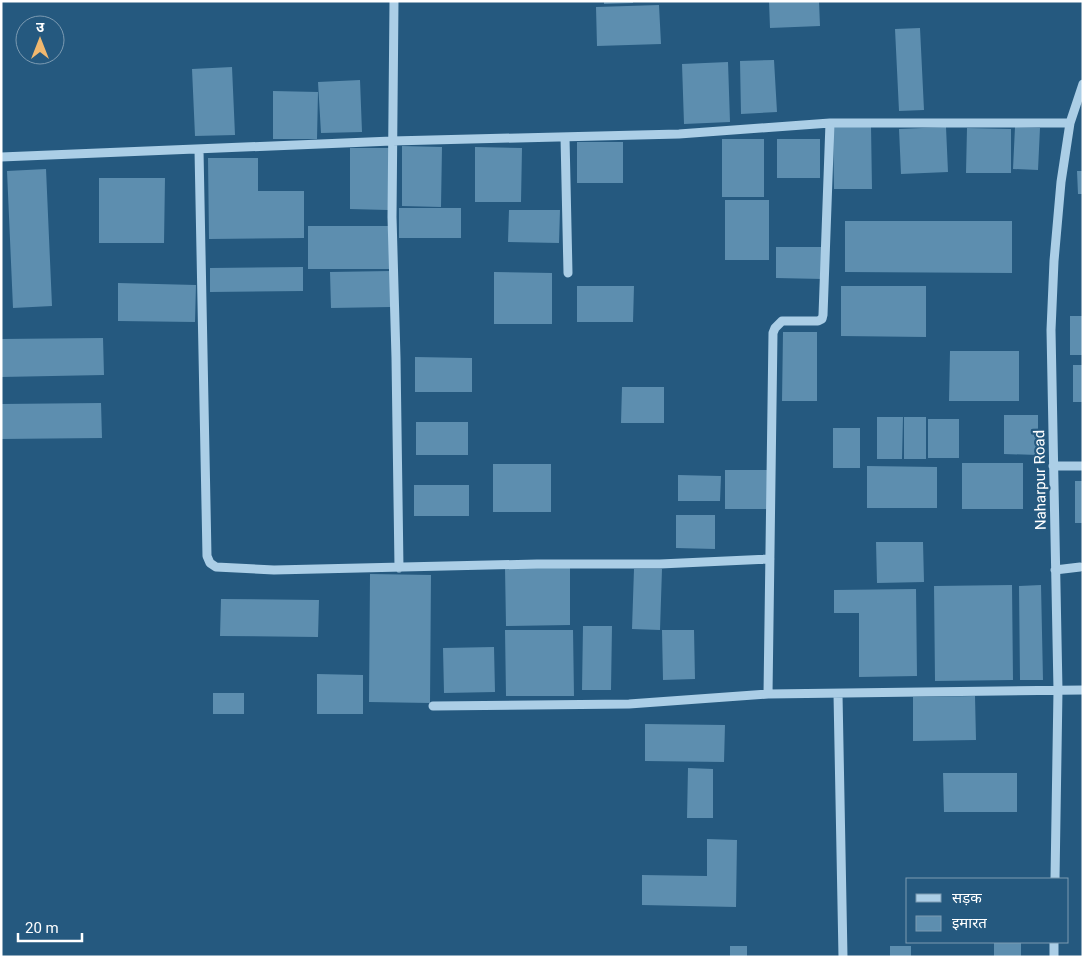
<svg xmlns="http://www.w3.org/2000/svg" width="1084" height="958" font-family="Roboto,'Noto Sans Devanagari',sans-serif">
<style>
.building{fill:#5d8eaf}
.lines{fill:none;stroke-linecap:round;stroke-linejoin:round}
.minor{stroke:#abcee6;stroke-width:9}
.labels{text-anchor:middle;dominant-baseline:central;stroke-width:4.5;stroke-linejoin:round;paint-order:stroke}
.street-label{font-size:15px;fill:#fff;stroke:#25597f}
</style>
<rect width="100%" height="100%" fill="#25597f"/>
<path class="building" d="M604,1H633V3L604,4Z
M769,1H819L820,26L770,28Z
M659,5L661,44L597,46L596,7Z
M920,28L924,110L899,111L895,29Z
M774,60L777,112L741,114L740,61Z
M728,62L730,122L684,124L682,64Z
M232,67L235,135L195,136L192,69Z
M360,80L362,132L321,133L318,82Z
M273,91L318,92L317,139H273Z
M871,126L872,189H834L833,127Z
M946,127L948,172L901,174L899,129Z
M1015,127L1040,128L1038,170L1013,169Z
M967,128L1011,129V173H966Z
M722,139H764V197H722Z
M777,139H820V178H777Z
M577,142H623V183H577Z
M402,146L442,147L441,207L402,206Z
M475,147L522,148L521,202H475Z
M350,148H389L388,210L350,209Z
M208,158H258V191H304V238L209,239Z
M46,169L52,306L13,308L7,171Z
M1077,171H1083V194H1078Z
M99,178H165L164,243H99Z
M725,200H769V260H725Z
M399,208H461V238H399Z
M509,210H560L559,243L508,242Z
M845,221H1012V273L845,272Z
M308,226H390V269H308Z
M776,247H823V279L776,278Z
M303,267V291L210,292V268Z
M390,271L391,307L331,308L330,272Z
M494,272L552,273V324H494Z
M118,283L196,285L195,322L118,321Z
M577,286H634L633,322H577Z
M841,286H926V337L841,336Z
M1070,316H1083V355H1070Z
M783,332H817V401H782Z
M103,338L104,375L1,377V339Z
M950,351H1019V401H949Z
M415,357L472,358V392H415Z
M1073,365H1083V402H1073Z
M622,387H664V423H621Z
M101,403L102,438L1,439V404Z
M1004,415H1038V455L1004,454Z
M877,417H903L902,459H877Z
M904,417H926V459H904Z
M928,419H959V458H928Z
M416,422H468V455H416Z
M833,428H860V468H833Z
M962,463H1023V509H962Z
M493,464H551V512H493Z
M867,466L937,467V508H867Z
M725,470H769V509H725Z
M678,475L721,476L720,501H678Z
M1075,481H1083V523H1075Z
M414,485H469V516H414Z
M676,515H715V549L676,548Z
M876,542H923L924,582L877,583Z
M570,567V625L506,626L505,568Z
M634,569H662L660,630L632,629Z
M370,574L431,575L430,703L369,702Z
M1012,585L1013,680L935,681L934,586Z
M1041,585L1043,680H1020L1019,586Z
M916,589L917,676L859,677V613H834V590Z
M221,599L319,600L318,637L220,636Z
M583,626H612L611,690H582Z
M505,630H573L574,696H506Z
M662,630H694L695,679L663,680Z
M494,647L495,692L444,693L443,648Z
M317,674L363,675V714H317Z
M213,693H244V714H213Z
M975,696L976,740L913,741V697Z
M645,724L725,725L724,762L645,761Z
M688,768L713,769V818H687Z
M943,773H1017V812H944Z
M707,839L737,840L736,907L642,905V875L707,876Z
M994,942H1021V957H994Z
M730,946H747V957H730Z
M890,946H911V957H890Z"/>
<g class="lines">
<path class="minor" d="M394,1L392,217L396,358L399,568
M565,137L568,273
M199,150L207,556L210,563L216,567L274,570L537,564H660L770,559
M1,157L392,141L679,134L830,123H1070
M1053,466H1083
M1055,570L1080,567
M768,694L773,333L775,328L782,321H818L822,319L823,315L830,123
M838,694L843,957
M433,706L629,704L768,694L1083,690
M1055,879L1058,690L1051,330L1054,261L1061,182L1070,123L1083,84
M1054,957V942"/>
</g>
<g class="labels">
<g class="street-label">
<text transform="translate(1040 480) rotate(-91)">Naharpur Road</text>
</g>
</g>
<rect width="1084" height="958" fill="none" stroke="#ffffff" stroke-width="5"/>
<rect x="906" y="878" width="162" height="65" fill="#25597f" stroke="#7c9bb2"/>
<rect x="916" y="894" width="25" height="8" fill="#abcee6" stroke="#7c9bb2"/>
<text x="952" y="903" font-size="15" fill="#ffffff">सड़क</text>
<rect x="916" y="916" width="25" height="15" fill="#5d8eaf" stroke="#7c9bb2"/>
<text x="952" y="928" font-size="15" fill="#ffffff">इमारत</text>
<g transform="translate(40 40)"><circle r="24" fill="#25597f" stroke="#7c9bb2"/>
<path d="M0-4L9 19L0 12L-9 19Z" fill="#f0b86f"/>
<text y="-8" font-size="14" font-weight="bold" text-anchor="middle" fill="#ffffff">उ</text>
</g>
<path d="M18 933v8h64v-8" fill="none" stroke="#ffffff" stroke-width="2.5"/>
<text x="25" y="933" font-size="15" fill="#ffffff" stroke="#25597f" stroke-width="4" paint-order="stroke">20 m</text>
</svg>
